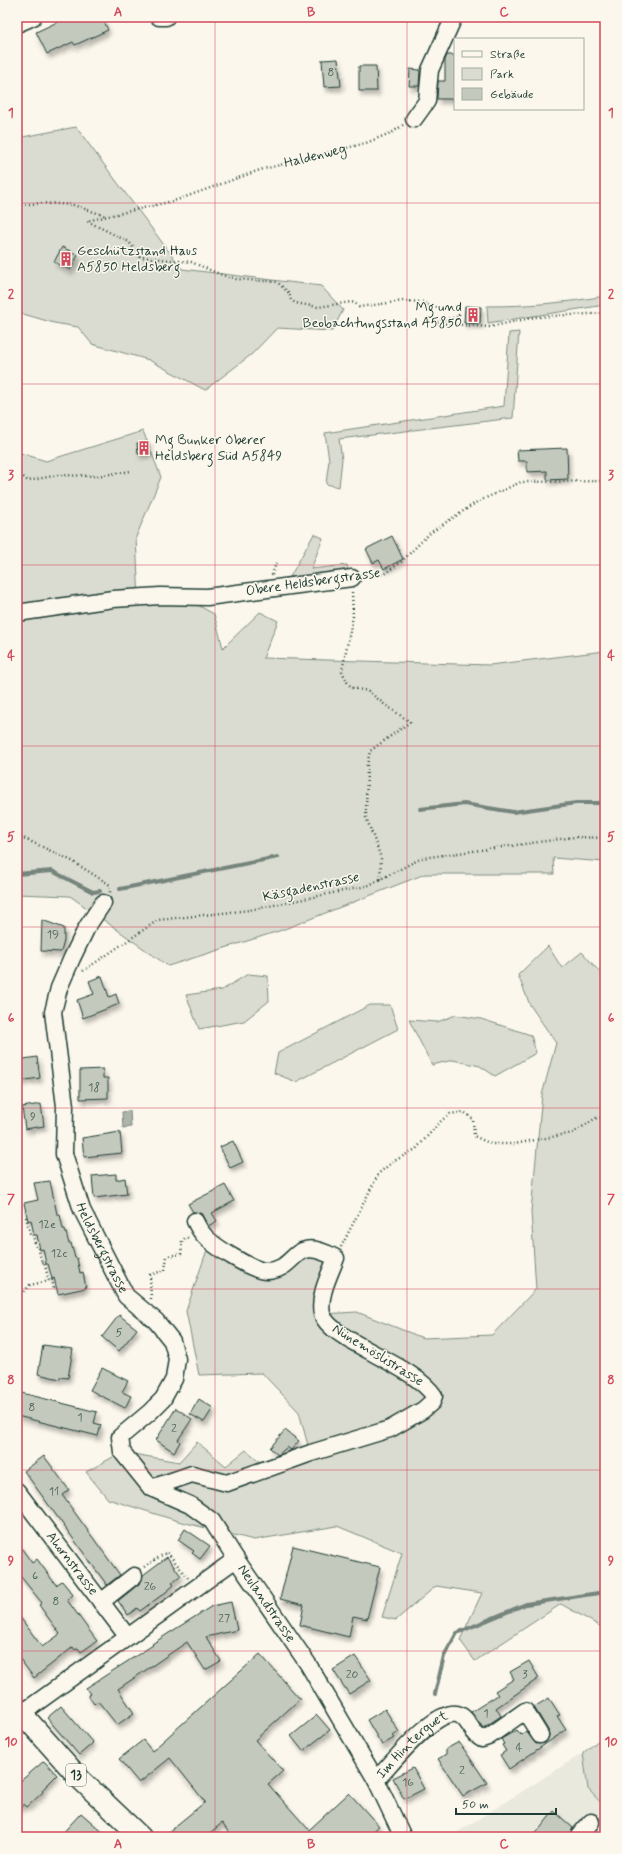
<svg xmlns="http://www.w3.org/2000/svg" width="622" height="1854" font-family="Mynerve,sans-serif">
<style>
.built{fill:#eae9de}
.green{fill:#dbdcd1;stroke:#7d8c82}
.water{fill:#adb4aa;stroke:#74847b}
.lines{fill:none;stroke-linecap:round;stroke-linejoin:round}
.stream{stroke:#74847b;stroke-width:4}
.building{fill:#c4c9be;stroke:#1f3d34;filter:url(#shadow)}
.minor-casing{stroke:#1f3d34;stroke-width:19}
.major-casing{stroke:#1f3d34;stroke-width:23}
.path{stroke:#1f3d34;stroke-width:2.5;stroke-dasharray:1 3;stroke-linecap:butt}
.minor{stroke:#fbf7ec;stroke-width:16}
.major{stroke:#fbf7ec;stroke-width:20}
.grid{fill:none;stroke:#d1495b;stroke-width:1;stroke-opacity:0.55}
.labels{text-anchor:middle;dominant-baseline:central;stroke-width:3;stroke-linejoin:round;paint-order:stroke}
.number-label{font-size:12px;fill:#486056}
.shield{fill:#fbf7ec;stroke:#61756b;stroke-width:1}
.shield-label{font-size:13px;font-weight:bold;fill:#1f3d34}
.street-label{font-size:14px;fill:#1f3d34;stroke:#fbf7ec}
.poi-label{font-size:14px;fill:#1f3d34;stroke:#fbf7ec;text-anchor:start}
.neatline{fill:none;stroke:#d1495b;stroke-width:1.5}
.grid-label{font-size:13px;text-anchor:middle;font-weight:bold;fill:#d1495b}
</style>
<defs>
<filter id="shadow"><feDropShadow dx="2.5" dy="4.5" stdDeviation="2" flood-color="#0004"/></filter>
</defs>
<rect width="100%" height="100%" fill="#fbf7ec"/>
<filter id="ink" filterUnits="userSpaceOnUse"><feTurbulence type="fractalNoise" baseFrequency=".025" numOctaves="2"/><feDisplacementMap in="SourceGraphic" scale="8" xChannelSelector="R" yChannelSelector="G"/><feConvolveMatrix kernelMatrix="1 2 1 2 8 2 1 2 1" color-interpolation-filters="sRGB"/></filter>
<g filter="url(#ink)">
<path class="built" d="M583,1753L588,1789L605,1807V1837H450Z"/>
<path class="green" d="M76,127L182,269L321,286L343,310L332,331L277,328L252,354L205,390L149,360L92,344L78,327L54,323L20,313L17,310V138Z
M605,296V305L488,323L487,306C527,306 565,303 605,296Z
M519,332L513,418L339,439L342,459L339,487L326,484L329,460L325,433L504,406L509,333Z
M143,431L161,477L136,537L139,602L176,593L214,614L223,648L260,612L278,621L263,658L490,665L605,651V862L553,858L554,874H425L282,930L168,966L70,896L17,894V452L46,461Z
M314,534L323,538L311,569L347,565L349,575L286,584Z
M548,946L562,968L582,952L605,978V1629L561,1604L475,1661L460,1640L482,1593L436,1586L396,1620L382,1617L402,1553L337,1526L254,1540L178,1521L108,1499L86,1472L122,1452L179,1462L197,1442L226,1466L246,1450L268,1468L310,1453L299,1412L262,1373L199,1375L186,1311L210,1241L266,1271L303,1249L336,1258L323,1314L357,1312L423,1338L492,1335L536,1289L531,1211L542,1095L556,1043L530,1005L518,975Z
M248,974L268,976L269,1001L244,1021L199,1029L186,995L222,990Z
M370,1005H390L398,1029L296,1082L274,1073L278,1053Z
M456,1015L481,1019L531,1035L536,1053L495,1076L480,1066L453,1060L432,1065L409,1020L437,1022Z
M605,1735V1807L588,1789L583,1753Z"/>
<path class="water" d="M130,1111L131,1127L123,1128L122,1112Z"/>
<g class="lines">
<path class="stream" d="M420,809L464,804L513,812L576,803H605
M17,874L52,871L93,892L100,891
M120,889L278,857
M435,1694L444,1656L457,1633L526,1604L605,1592"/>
</g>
<path class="building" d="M68,17L71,20L77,17H102L108,30L75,45L73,42L47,54L36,32Z
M447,55H455V99H437L438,81H445V60Z
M338,59L341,86L324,87L322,60Z
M359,66H376L377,91H359Z
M410,69L420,70L419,86H409Z
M62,247L78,255L70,270L54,262Z
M465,306L481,307L480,324L464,323Z
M149,442L150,453L138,454L137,443Z
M567,448L568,479L547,480V471L527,472V461H518L517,450Z
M392,536L403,559L384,569L379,560L373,563L366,549Z
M42,920L64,928V941L61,952L41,951Z
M102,976L109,997L116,994L119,1004L83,1018L77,1000L94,994L89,981Z
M37,1057L40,1078L17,1081V1060Z
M103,1069V1078H108V1098L80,1099V1070Z
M41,1104L44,1126L25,1129L22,1107Z
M120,1132L122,1153L84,1157L82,1138Z
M233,1141L243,1162L230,1168L220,1147Z
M116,1174V1180L125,1178L127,1194L94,1198L92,1176Z
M50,1181L57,1214H60L63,1229H65L69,1244L71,1243L75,1258H77L80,1273L83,1272L86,1288L58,1294L54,1278L52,1279L48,1264H46L43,1249L40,1250L37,1235H34L31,1220L28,1221L24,1203L38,1200L34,1183Z
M225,1185L234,1201L212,1213L217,1221L208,1226L201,1213L193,1212L188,1204Z
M119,1315L137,1329L119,1351L102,1337Z
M43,1345L73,1349L68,1378L60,1377V1379L38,1374Z
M102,1368L128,1381L122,1392L131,1396L125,1408L90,1390Z
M18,1392L97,1412L94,1423L101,1425L98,1436L17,1416Z
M199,1399L213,1408L204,1422L190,1414Z
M176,1408L192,1419L178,1440L180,1442L174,1452L156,1440Z
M285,1430L299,1441L291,1450L287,1447L278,1455L270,1448Z
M44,1456L69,1490L62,1495L120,1575L107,1585L24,1471Z
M185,1529L210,1546L200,1559L192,1553L194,1551L178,1540Z
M17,1542L32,1563L37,1559L56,1585L62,1581L73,1595L67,1600L97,1641L81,1652L78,1648L75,1650L73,1647L34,1678L17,1655V1613L42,1647L60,1634L39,1605L42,1603L17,1572Z
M293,1546L380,1567L367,1619L353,1616L349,1637L300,1625L304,1605L280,1599Z
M167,1557L181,1576L172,1583L174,1585L166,1592L140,1611L137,1608L128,1615L118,1601L140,1583L143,1575Z
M231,1602L237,1630L206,1637L221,1661L205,1670L187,1642L118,1689L134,1713L117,1725L98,1701L94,1704L88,1695L90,1694L86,1688L153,1645L152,1644L169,1633L212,1606Z
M260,1654L300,1699L255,1740L283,1771L268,1784L309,1830L349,1793L379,1826L367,1837H232L222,1823L205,1837H162L205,1802L170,1758L139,1783L119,1759L143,1740L152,1751Z
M355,1656L371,1680L349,1694L333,1670Z
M529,1661L539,1678L496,1708L501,1716L483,1728L471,1712L498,1695L495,1691L514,1679L510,1672Z
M549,1698L560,1715L557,1716L566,1730L509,1769L500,1755L506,1751L502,1745L504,1744L501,1739L517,1730L521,1735L526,1731L536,1744L545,1743L549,1735L548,1730L534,1707Z
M61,1706L93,1743L79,1755L47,1718Z
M385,1709L399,1732L392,1736L394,1738L382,1745L367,1720Z
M317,1715L330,1730L303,1751L291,1736Z
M459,1742L487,1783L463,1796L438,1759L446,1754V1749Z
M44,1761L57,1775L42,1790L43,1792L27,1807L24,1804L17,1810V1784Z
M413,1768L424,1789L404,1799L393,1778Z
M554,1811L573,1828L569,1837H533Z
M81,1813L108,1837H59Z"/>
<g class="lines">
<defs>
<g id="minor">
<path d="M159,17H166"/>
<path d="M17,24L33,17"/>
<path d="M414,119L427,101L430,70L454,17"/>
<path d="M17,613L113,599L160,596L207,597L352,578"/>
<path id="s1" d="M103,903L87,927L72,958L59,988L53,1012L65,1106L64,1154L82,1210L126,1296L156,1321L172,1341L177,1359L174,1379L163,1399L150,1412L120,1437L122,1452L151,1488L190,1505L212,1521L236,1559"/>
<path d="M151,1488L192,1474L227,1483L311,1453L390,1429L423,1410L432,1402L434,1396C415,1365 330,1341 322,1314C318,1296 330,1274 336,1258C290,1233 299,1270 267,1271C254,1272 211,1245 203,1234C200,1231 197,1225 195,1221"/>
<path id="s2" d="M17,1491L127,1636"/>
<path d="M101,1602L134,1576"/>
<path id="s3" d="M21,1714L236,1559L308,1664L376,1780L403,1837"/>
<path id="s4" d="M376,1780C391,1765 434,1709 457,1714C469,1717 471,1734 482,1739L488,1737L525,1711L540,1735"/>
<path d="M578,1837L591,1822"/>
</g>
<path id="major" d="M17,1708L80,1779L141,1837"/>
</defs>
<use href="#minor" class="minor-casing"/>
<use href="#major" class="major-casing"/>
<path class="path" d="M403,125L393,132L366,143L260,170L177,200L87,221L129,242L140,257L191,262L222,275L236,279L277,282L289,293L291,300L295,303L318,307L351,302L355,303L359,307L403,301L425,302L426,305L445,309L459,306V316C451,320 443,317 436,323
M17,205L43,203L73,205L106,216
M437,323L489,327L535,317L605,313
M17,472L28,481L58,475L97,476L131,471
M272,575L276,563
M365,577L384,574L401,562L430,533L477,502L521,482L605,481
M352,592L353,616L342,671L348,684L353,688L368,691L384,704L410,722L370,751L367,765L366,817L381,858L380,880
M17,835L72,861L110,885V893
M83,971L158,920L250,910L367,886L422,858L575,837L605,838
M26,1217L30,1233H32L36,1247H38L42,1263L44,1262L49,1281L52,1280L54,1290
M341,1247L379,1173L394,1161L416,1149L442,1120L450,1114L464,1112L473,1119L474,1136L491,1144H514L573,1133L596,1118L605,1117
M17,1295L24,1292L30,1285L49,1281
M151,1299L150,1275L165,1270L167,1256L181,1254L182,1241L186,1237L188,1238
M144,1567L167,1552L188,1578"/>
<use href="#minor" class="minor"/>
<use href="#major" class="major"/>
</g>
</g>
<path class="grid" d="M215,17V1837M407,17V1837M17,203H605M17,384H605M17,565H605M17,746H605M17,927H605M17,1108H605M17,1289H605M17,1470H605M17,1651H605"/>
<defs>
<symbol id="building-bare" viewBox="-9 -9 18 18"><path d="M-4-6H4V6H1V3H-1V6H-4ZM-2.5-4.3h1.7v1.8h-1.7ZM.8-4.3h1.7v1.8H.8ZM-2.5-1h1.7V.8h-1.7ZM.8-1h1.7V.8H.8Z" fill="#d1495b" stroke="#fbf7ec" stroke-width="2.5" paint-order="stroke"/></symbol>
</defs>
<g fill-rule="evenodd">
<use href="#building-bare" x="56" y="249" width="20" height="20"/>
<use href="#building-bare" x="463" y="305" width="20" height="20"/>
<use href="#building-bare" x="134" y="438" width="20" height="20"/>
</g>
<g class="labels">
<g class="number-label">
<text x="331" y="73">8</text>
<text x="53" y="935">19</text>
<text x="94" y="1088">18</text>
<text x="33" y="1117">9</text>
<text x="47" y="1225">12e</text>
<text x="59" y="1254">12c</text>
<text x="119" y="1333">5</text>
<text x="32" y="1408">8</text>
<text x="80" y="1418">1</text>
<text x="174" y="1429">2</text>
<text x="54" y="1492">11</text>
<text x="35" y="1576">6</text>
<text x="150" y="1587">26</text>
<text x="56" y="1602">8</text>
<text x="224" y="1619">27</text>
<text x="352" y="1675">20</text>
<text x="525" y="1675">3</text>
<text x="486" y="1714">1</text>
<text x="519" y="1748">4</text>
<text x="462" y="1771">2</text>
<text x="408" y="1783">16</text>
</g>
<rect class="shield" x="66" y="1764" width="20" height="22" rx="3"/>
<g class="shield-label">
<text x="76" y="1775">13</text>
</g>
<g class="street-label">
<text transform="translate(315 156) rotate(-14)">Haldenweg</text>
<text transform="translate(313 582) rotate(-8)">Obere Heldsbergstrasse</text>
<text transform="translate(311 887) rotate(-12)">Käsgadenstrasse</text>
<text stroke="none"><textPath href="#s1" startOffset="365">Heldsbergstrasse</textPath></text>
<text transform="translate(378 1355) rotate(32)">Nünemöslistrasse</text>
<text stroke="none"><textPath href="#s2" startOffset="91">Ahornstrasse</textPath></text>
<text stroke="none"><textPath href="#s3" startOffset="319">Neulandstrasse</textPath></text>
<text stroke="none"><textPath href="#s4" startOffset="51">Im Hinterguet</textPath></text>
</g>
<g class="poi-label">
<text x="77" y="251">Geschützstand Haus<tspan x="77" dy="16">A5850 Heldsberg</tspan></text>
<text x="462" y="307" text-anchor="end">Mg und<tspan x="462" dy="16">Beobachtungsstand A5850</tspan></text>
<text x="155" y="440">Mg Bunker Oberer<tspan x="155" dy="16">Heldsberg Süd A5849</tspan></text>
</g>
</g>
<rect width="622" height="1854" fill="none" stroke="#fbf7ec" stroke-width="44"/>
<rect x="454" y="38" width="130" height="72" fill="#fbf7ec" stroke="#a3ada2"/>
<rect x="462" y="51" width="20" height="6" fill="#fbf7ec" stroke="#a3ada2"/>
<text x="490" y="58" font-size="12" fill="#1f3d34">Straße</text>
<rect x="462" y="68" width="20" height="12" fill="#dbdcd1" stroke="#a3ada2"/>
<text x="490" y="78" font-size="12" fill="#1f3d34">Park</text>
<rect x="462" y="88" width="20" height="12" fill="#c4c9be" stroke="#a3ada2"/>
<text x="490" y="98" font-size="12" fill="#1f3d34">Gebäude</text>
<path d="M456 1808v6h100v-6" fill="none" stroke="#1f3d34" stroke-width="2"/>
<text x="462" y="1808" font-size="12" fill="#1f3d34" stroke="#fbf7ec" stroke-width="3" paint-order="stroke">50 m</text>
<rect x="22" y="22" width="578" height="1810" class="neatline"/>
<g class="grid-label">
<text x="118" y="16">A</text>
<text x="311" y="16">B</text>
<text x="504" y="16">C</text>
<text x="11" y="117">1</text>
<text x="611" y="117">1</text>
<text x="11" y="298">2</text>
<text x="611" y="298">2</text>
<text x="11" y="479">3</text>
<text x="611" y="479">3</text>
<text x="11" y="660">4</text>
<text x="611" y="660">4</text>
<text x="11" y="841">5</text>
<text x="611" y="841">5</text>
<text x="11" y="1022">6</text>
<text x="611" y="1022">6</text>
<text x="11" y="1203">7</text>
<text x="611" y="1203">7</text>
<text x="11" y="1384">8</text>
<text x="611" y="1384">8</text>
<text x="11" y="1565">9</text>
<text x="611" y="1565">9</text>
<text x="11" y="1746">10</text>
<text x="611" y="1746">10</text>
<text x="118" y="1848">A</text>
<text x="311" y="1848">B</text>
<text x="504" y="1848">C</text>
</g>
</svg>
